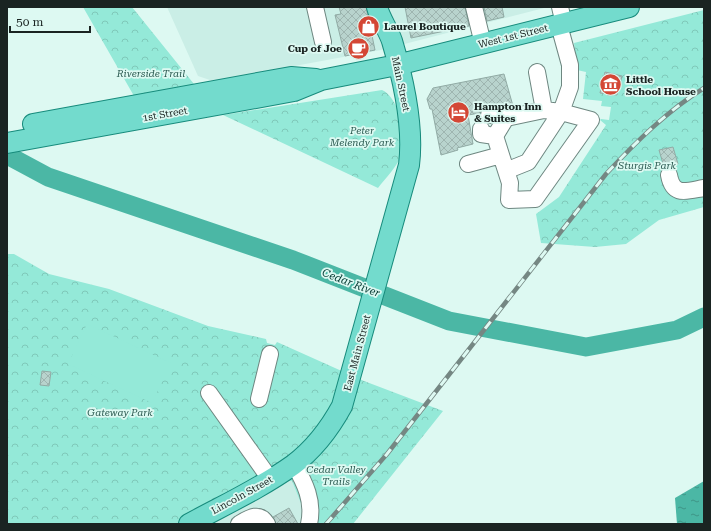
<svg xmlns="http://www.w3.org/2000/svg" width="711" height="531" font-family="'Roboto Serif',serif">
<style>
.built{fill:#caeee6}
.park{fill:url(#park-crowns)}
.pitch{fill:#94e9d8}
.water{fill:url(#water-ripples)}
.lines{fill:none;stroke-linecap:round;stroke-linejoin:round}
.river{stroke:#4bb7a5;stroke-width:19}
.building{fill:url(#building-cross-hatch);stroke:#91aba5}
.minor-casing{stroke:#6e8781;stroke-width:18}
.major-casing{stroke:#178b7c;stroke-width:22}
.minor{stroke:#fff;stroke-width:16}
.major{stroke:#73dbcd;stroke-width:20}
.rail-casing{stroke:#758783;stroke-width:4.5}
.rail{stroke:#ddf9f2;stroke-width:3;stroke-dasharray:9;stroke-linecap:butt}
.labels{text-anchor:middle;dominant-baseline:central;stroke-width:3.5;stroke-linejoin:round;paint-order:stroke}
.poi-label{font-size:10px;font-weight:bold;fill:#1a2422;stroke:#ddf9f2;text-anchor:start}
.street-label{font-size:10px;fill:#1a2422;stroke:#ddf9f2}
.park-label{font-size:10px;font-style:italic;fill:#2b5a51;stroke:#ddf9f2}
.water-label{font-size:11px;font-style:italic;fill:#033730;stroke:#ddf9f2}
</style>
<defs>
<pattern id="park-crowns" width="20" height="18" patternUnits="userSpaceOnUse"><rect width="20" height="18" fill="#94e9d8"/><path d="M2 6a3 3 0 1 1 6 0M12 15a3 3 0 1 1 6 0" fill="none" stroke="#7fc8b9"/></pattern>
<pattern id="water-ripples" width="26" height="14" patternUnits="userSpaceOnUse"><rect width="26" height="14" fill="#4bb7a5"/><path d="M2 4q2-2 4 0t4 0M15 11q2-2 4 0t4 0" fill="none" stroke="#3e9586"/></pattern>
<pattern id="building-cross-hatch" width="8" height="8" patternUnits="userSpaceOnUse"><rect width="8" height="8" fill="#b8d3cd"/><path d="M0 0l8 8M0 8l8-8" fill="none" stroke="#9eb5b0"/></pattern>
</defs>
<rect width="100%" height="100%" fill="#ddf9f2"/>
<path class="built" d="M167,7H548L381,50L213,81L198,76Z
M270,479L292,481L306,516L302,524H189Z"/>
<path class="park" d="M83,7H132L198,89L138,103Z
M704,10V207L659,220L626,244L595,247L541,243L536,214L559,197L606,125L600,120L601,119L609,120L611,107L601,106L602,101L583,99L586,72L577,70L574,43Z
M382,90C399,97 408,138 402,154C399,164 385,179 378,188L223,115Z
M7,254H14L49,274L109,289L208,326L266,339L267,343L275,345L277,342L364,381L443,411L353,524H302L306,516L292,481L270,479L189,524H7Z"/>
<path class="pitch" d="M87,324L171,363L152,403L68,364Z"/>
<path class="water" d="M704,481V524H677L675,498Z"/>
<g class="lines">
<path class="river" d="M7,155L48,177L293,260L449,321L586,347L677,330L704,317"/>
</g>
<path class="building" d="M339,7H366L375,50L345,56L335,15L341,14Z
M405,7H465L469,26L411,38Z
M484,7H502L504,17L487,21Z
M605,72L622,76L617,95L600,93Z
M504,74L513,106L505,107L496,105L488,106L483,108L480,113L468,115L473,144L457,148L458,150L441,155L432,109H430L427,99L433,88Z
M673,147L678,164L664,167L659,150Z
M42,371L51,372L49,386L40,385Z
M289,508L298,524H276L273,517Z"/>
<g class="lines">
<defs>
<path id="minor" d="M315,7L323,42
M474,7L483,44
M560,7L564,24
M489,115L497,114L506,118
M481,129V134L495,136
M501,155L510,183L509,200L535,199L591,120L561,112L544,110L537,72
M468,164L501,155L495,136L506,118L544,110
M513,168L528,162L561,112L570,87V65L559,25
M669,175C673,197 686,191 704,188
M209,393L270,479
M259,399L270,354
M294,464C305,483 314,501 309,524
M239,524C249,518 259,511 267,524"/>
<path id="major" d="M33,124L291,77L316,79
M7,143L294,91L321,80L397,65L629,7
M189,524C224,505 261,488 293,465C313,450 330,428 342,406L409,165C414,126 403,78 392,41C388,29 380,19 377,7"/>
</defs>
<use href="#minor" class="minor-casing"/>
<use href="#major" class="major-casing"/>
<use href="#minor" class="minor"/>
<use href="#major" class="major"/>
<defs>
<path id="rail" d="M326,524L387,454L606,174C636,142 667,111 704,88"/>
</defs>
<use href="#rail" class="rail-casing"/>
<use href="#rail" class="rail"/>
</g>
<defs>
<symbol id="shop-disc" viewBox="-11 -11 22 22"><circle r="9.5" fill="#d44735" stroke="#ddf9f2"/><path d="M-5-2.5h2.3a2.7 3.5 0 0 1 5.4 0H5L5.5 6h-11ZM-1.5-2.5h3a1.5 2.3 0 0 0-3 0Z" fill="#fff"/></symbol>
<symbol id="cafe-disc" viewBox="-11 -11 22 22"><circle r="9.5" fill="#d44735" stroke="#ddf9f2"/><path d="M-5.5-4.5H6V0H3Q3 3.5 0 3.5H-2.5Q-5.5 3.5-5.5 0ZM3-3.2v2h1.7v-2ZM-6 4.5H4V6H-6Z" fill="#fff"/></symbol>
<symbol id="museum-disc" viewBox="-11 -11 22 22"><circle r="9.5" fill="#d44735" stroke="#ddf9f2"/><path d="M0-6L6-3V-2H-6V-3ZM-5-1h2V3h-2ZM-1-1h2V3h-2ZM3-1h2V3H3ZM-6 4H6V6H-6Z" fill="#fff"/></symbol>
<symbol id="hotel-disc" viewBox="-11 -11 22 22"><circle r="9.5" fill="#d44735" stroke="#ddf9f2"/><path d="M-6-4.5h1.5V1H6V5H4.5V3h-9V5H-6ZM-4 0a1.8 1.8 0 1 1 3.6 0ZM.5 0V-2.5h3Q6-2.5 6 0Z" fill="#fff"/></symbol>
</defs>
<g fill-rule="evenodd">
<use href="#shop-disc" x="356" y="14" width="25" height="25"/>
<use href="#cafe-disc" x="346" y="36" width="25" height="25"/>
<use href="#museum-disc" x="598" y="72" width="25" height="25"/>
<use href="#hotel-disc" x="446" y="100" width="25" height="25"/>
</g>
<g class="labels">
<g class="poi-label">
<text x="384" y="26">Laurel Boutique</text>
<text x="342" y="48" text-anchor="end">Cup of Joe</text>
<text x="626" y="79">Little<tspan x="626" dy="12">School House</tspan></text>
<text x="474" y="106">Hampton Inn<tspan x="474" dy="12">&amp; Suites</tspan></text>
</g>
<g class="street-label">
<text transform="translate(513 36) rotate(-14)">West 1st Street</text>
<text transform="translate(401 84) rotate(78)">Main Street</text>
<text transform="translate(165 114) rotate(-10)">1st Street</text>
<text transform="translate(357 353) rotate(-75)">East Main Street</text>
<text transform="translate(242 495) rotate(-29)">Lincoln Street</text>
</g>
<g class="park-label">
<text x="151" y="73">Riverside Trail</text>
<text x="362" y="130">Peter<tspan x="362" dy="12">Melendy Park</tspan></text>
<text x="647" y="165">Sturgis Park</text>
<text x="120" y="412">Gateway Park</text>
<text x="336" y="469">Cedar Valley<tspan x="336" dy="12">Trails</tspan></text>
</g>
<g class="water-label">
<text transform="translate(351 283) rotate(21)">Cedar River</text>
</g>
</g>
<rect width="711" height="531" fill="none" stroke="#1a2422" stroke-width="16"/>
<path d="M10 26v6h80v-6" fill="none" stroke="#1a2422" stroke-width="2"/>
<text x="16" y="26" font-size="12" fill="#1a2422" stroke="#ddf9f2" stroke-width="3" paint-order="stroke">50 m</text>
</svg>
